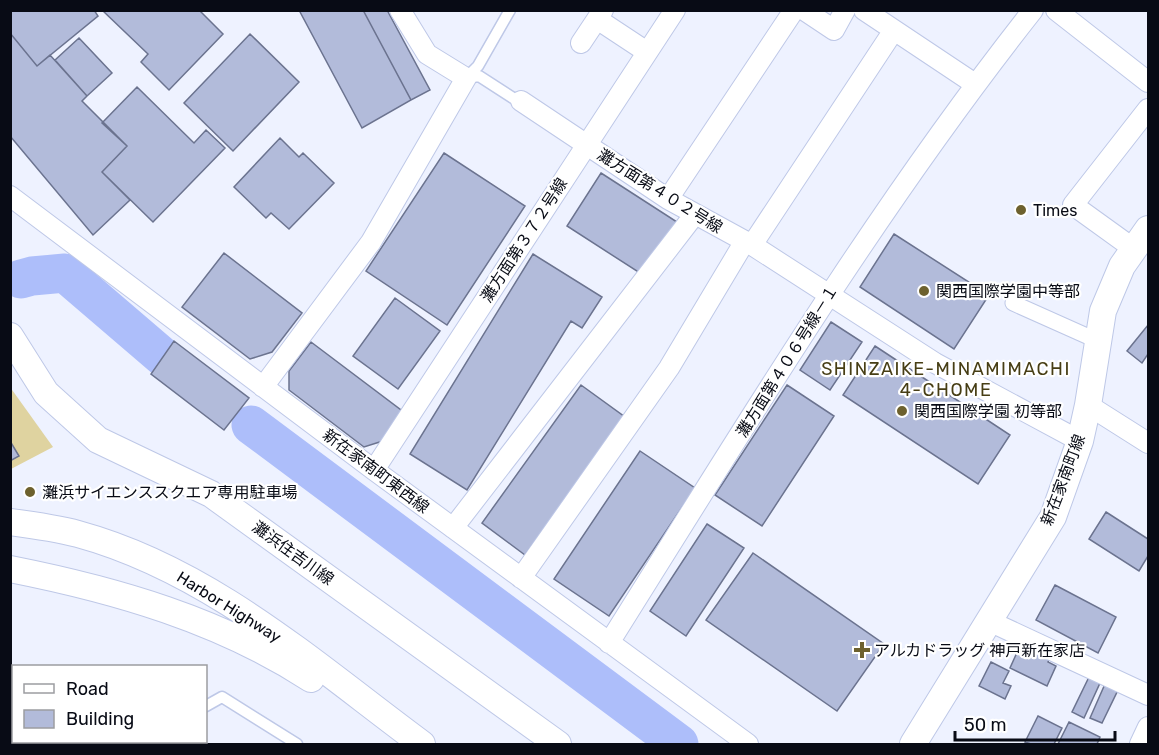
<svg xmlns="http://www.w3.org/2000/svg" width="1159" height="755" font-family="Rubik,'Noto Sans JP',sans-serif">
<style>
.green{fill:#dfd3a0}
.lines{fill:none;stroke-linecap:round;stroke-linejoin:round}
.river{stroke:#adbefa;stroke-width:39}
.building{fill:#b2bbda;stroke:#6b738f;stroke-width:1.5}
.service-casing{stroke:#bec8e7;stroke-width:13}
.pedestrian-casing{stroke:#bec8e7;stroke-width:17}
.minor-casing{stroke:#bec8e7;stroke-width:22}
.tertiary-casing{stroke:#bec8e7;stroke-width:28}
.service{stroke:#fff;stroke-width:10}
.pedestrian{stroke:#fff;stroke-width:15}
.minor{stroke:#fff;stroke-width:20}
.tertiary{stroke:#fff;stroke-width:26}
.poi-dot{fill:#6d612e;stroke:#fff;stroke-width:2}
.labels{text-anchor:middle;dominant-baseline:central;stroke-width:4.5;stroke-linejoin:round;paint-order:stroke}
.street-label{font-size:16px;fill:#080b15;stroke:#fff}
.poi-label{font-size:16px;fill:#080b15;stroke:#fff;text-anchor:start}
.neighbourhood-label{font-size:18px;letter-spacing:1.5px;fill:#473e15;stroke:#fff}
</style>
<rect width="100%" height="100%" fill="#eef2ff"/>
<path class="green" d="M10,387L53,447L11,469H10Z"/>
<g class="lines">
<path class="river" d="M21,279L32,276L65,273L163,357
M251,425L679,744"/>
</g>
<path class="building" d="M10,10H94L98,16L37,66L10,33Z
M102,10H199L223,34L169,90L141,62L148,54Z
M299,10H363L411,100L362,128Z
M363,10H387L430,90L411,100Z
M10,33L37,66L50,55L87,96L82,101L127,146L102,172L130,200L93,235L10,136Z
M250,34L299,82L233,151L184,103Z
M79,38L112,73L87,96L55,60Z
M137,87L194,143L206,130L225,148L153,222L102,172L127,146L102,123Z
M280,138L299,157L303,153L334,183L289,229L271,213L266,218L234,187Z
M444,153L525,206L447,325L366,271Z
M601,173L677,222L643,275L567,226Z
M894,234L989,295L954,349L860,287Z
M224,253L302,313L272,352L250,359L182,307Z
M533,254L602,297L582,328L571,321L467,490L410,454Z
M395,298L440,331L398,389L353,356Z
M831,322L862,342L830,390L800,370Z
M1148,325V354L1142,363L1127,351Z
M174,341L249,398L224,430L151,374Z
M311,342L405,413L389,439L364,447L289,390V371Z
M875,346L1010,435L978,484L843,395Z
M581,385L625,417L525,555L482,523Z
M787,385L834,416L762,526L715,495Z
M10,441L19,456L10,461Z
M640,451L695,488L609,616L554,579Z
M1106,512L1148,539V556L1139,571L1089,539Z
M707,524L744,548L686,636L650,611Z
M753,553L884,644L837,711L706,620Z
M1055,585L1116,617L1098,653L1036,620Z
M1019,648L1028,652L1030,648L1050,658L1048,662L1056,666L1047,686L1010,668Z
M991,662L1009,671L1003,683L1011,686L1005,699L979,686Z
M14,675V738L10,740V676Z
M1089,677L1100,683L1084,718L1072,712Z
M1105,684L1118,690L1102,723L1090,718Z
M1038,716L1062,728L1054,744H1031L1025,742Z
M1069,722L1100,737L1097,744H1058Z"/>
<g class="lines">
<defs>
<path id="service" d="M466,78L478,66L510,10
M466,78L479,76L513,98L521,101
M206,706L222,697L297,744
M135,744L141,742"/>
<path id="pedestrian" d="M1013,303L1098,341"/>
<path id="minor" d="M804,10L834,30L845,10
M864,10L975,84
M1056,10L1148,82
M597,19L647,52
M581,43L603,10
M521,101L668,199L752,245L935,363L1080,441
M10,196L374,470L748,744
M668,199L794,10
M752,245L894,30
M1134,249L1073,205L1148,109
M263,387L371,242L466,78L427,54L400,10
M1088,405L1148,443
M374,470L675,10
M453,528L695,214
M521,578L669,368L745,241
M989,621L1148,695
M609,643C744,428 875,210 1033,10
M1140,744L1148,727"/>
<path id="tertiary" d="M10,336L46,393L98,440L211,494L558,744
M10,522C33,525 56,528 78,534C210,570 315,665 422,744
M10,569C116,590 220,620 311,679
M913,744L1053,517L1080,441L1088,405L1103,311L1122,266L1148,229"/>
</defs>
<use href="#service" class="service-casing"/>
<use href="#pedestrian" class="pedestrian-casing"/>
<use href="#minor" class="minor-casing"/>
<use href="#tertiary" class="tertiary-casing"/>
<use href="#service" class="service"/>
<use href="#pedestrian" class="pedestrian"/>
<use href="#minor" class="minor"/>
<use href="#tertiary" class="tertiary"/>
</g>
<g class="poi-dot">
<circle cx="1021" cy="210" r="6"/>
<circle cx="924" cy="291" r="6"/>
<circle cx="902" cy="411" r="6"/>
<circle cx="30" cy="492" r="6"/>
<path d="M859 641h6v6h6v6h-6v6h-6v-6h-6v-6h6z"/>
</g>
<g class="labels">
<g class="street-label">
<text transform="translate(660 191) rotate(32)">灘方面第４０２号線</text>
<text transform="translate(524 240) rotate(-57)">灘方面第３７２号線</text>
<text transform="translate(787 361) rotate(-58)">灘方面第４０６号線－１</text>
<text transform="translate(376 471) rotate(37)">新在家南町東西線</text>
<text transform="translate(1063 480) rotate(-69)">新在家南町線</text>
<text transform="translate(293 553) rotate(36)">灘浜住吉川線</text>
<text transform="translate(229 607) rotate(32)">Harbor Highway</text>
</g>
<g class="poi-label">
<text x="1033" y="210">Times</text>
<text x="936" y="291">関西国際学園中等部</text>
<text x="914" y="411">関西国際学園 初等部</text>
<text x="42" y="492">灘浜サイエンススクエア専用駐車場</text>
<text x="874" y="650">アルカドラッグ 神戸新在家店</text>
</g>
<g class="neighbourhood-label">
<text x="946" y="369">SHINZAIKE-MINAMIMACHI<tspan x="946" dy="21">4-CHOME</tspan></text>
</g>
</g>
<rect width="1159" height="755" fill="none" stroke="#080b15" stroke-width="24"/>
<rect x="12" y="665" width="195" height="78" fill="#ffffff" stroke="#9c9da1" stroke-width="1.5"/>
<rect x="24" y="684" width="30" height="9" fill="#ffffff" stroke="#9c9da1" stroke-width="1.5"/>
<text x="66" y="695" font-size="18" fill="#080b15">Road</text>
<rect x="24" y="710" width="30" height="18" fill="#b2bbda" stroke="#9c9da1" stroke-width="1.5"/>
<text x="66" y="725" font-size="18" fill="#080b15">Building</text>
<path d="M955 731v9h160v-9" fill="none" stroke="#080b15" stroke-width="3"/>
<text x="964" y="731" font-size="18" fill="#080b15" stroke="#ffffff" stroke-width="4.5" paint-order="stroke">50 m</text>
</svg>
